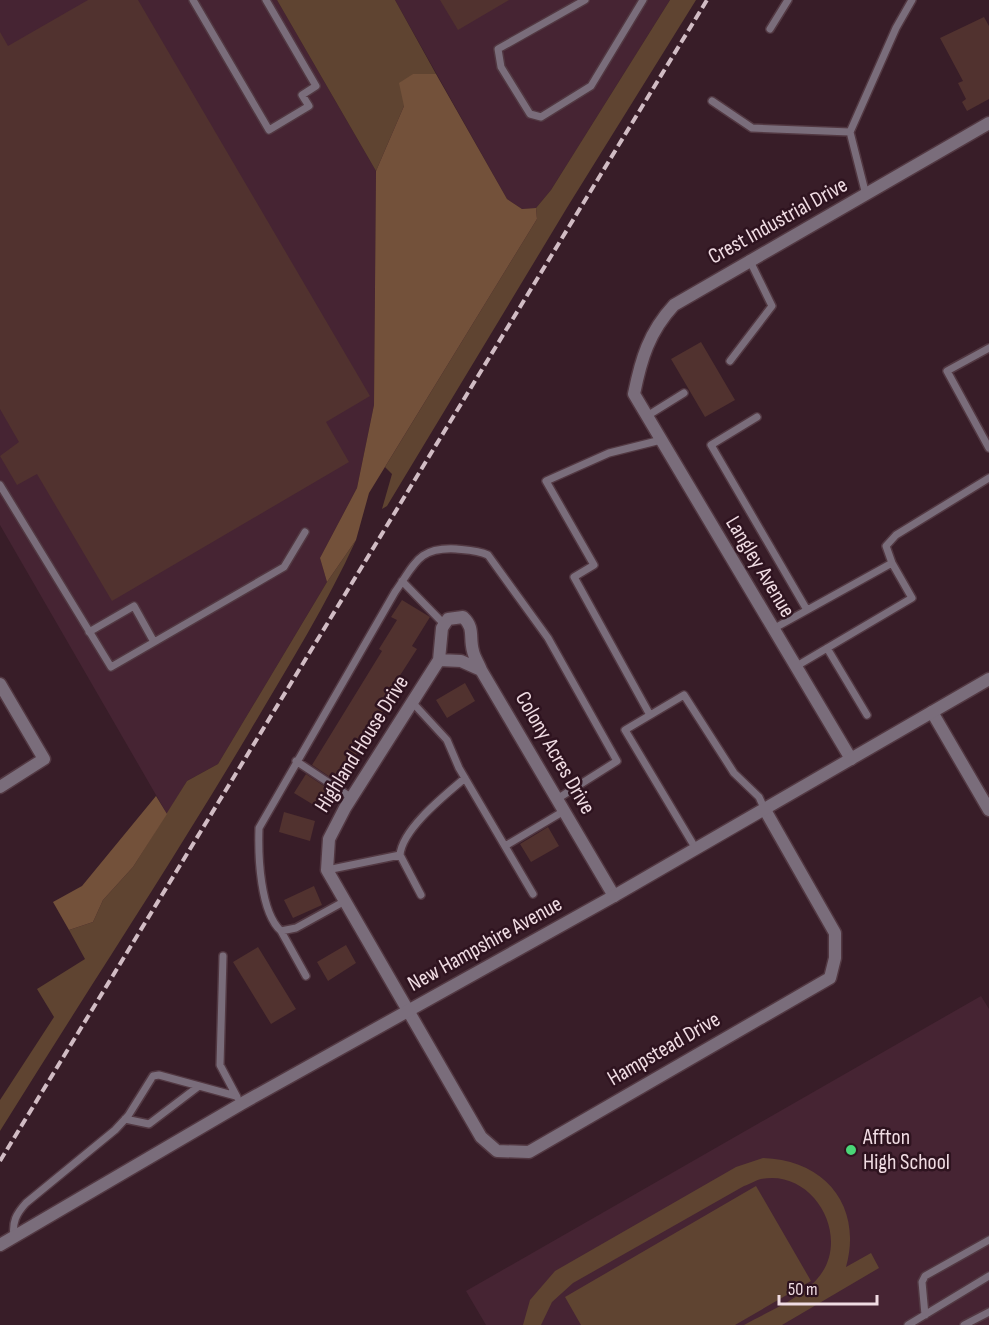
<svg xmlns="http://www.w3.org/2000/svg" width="989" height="1325" font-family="'Sofia Sans Condensed',sans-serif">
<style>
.built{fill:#462433}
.green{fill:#5f4431}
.forest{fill:#73513a}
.building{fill:#51322f}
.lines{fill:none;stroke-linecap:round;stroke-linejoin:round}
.service-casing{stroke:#523842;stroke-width:10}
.minor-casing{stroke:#523842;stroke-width:15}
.tertiary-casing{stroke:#523842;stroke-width:15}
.service{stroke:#7a6d7b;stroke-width:7}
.minor{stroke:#7a6d7b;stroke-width:12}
.tertiary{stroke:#7a6d7b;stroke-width:12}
.rail{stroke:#d1bcc4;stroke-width:4;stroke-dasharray:9 4.5;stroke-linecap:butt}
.poi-dot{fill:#4ad677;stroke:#2e131f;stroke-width:2}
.labels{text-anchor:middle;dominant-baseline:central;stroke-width:5;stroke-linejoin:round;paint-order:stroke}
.street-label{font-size:22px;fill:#f0dce3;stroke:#2e131f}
.poi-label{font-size:22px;fill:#f0dce3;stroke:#2e131f;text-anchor:start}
</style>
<rect width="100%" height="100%" fill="#381d28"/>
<path class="built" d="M0,0H277L376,171L374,405L357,488L320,558L327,582L218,764L187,781L167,814L0,525Z
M395,0H670L551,190L536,208L522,209L507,199Z
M981,996L989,1009V1325H486L466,1291Z"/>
<path class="green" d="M277,0H395L436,74H413L404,106L376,171Z
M670,0H696L568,206L387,506L382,509L392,474L385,467L537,219L536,208L551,190Z
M356,540C326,606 287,668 250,731C170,866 83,997 0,1131V1100L54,1017L37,989L85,959L69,930L93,922L103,900L133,867L187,781L218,764L327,582Z
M763,1158C825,1160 863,1206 846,1267L871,1253L879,1268L782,1325H744C770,1310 807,1297 823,1271C848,1230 811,1169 761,1179C756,1180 750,1184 744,1186L573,1283L552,1302L541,1325H523L530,1300L555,1271L736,1167Z
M756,1186L811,1281L735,1325H581L565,1297Z"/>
<path class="forest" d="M413,74H436L507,199L522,209L536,208L537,219L369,493L356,540L327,582L320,558L357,488L374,405L376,171L404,106L399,83Z
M156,796L167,814L133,867L103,900L93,922L69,930L53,902L82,886Z"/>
<path class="building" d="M88,0H138L370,396L326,422L349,462L112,601L37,474L17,485L0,456L19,442L0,409V32L8,46Z
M440,0H509L458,30Z
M984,17L989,26V99L967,111L962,102L966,99L958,83L963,81L940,38Z
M701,342L735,400L705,417L671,359Z
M402,600L430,617L412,646L417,649L399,677L403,679L339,783L312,765L382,651L379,649L397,620L391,617Z
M465,683L475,701L447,718L436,700Z
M306,774L333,792L322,810L294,793Z
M284,812L315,821L310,841L279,832Z
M548,827L559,846L531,862L520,844Z
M314,886L322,905L293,918L284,900Z
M346,945L356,963L328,981L317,962Z
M258,947L296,1009L271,1024L233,962Z"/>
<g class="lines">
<defs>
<path id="service" d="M193,0L269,130L309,106L302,95L316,86L266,0
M585,0L498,49L501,67L530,114L541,117L591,86L643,0
M770,29L788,0
M712,101L752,128L850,132
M866,195L850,132L896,28L912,0
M989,348L947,371L989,448
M730,361L772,306L749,259
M647,416L684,393
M757,417L711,445L807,610
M0,485L111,667L284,567L305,532
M892,563L886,546L896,535L989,478
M402,581L443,623
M773,629L892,563L912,598L795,667
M89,632L134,606L154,642
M827,648L867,715
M412,702L447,740L459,768L533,894
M650,715L574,577L594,565L546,481L609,453L661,440
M296,761L352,798
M505,846L564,811
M696,849L625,730L684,695L734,773L759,797L765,810
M327,870L400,855
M421,895L400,855C402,829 445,795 465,778
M345,901L296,928L281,931C260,912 258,856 259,828L395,592C415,564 418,547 456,549C467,550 478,550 488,555L548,638L617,761L557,799
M281,931L306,976
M223,956L220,1065L237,1097
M125,1119L149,1124L199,1086
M14,1237C12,1222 16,1214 26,1203L115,1130L128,1116L153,1076L159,1075L236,1096
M925,1315L922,1282L925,1276L989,1240
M908,1325L989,1276
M964,1325L989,1312"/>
<path id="minor" d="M439,660L461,661L481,670L614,896
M481,670C479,664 474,657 473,651C469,637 475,628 463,617L448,619L442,628L439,660L345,808L329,839L327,870L481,1137L497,1151L529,1152L830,978L835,958V933L765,810
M0,684L44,759L0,787
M932,712L989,810
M851,759L634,394C641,359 649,332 674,305L989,123"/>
<path id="tertiary" d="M0,1245L241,1104L614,896L989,679"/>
</defs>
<use href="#service" class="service-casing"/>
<use href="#minor" class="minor-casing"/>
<use href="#tertiary" class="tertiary-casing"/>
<use href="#service" class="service"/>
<use href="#minor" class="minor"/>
<use href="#tertiary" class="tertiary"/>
<path class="rail" d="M0,1161L707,0"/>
</g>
<circle class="poi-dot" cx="851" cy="1150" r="6"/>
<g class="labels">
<g class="street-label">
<text transform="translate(778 221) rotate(-29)">Crest Industrial Drive</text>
<text transform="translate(760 567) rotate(59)">Langley Avenue</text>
<text transform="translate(362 744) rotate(-58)">Highland House Drive</text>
<text transform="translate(555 753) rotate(60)">Colony Acres Drive</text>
<text transform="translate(485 944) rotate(-29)">New Hampshire Avenue</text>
<text transform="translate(664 1049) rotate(-30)">Hampstead Drive</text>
</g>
<g class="poi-label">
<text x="863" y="1137">Affton<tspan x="863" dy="25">High School</tspan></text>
</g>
</g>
<path d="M779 1295v9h98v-9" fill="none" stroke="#f0dce3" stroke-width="3"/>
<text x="788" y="1295" font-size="18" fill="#f0dce3" stroke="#2e131f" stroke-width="4.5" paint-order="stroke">50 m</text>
</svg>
